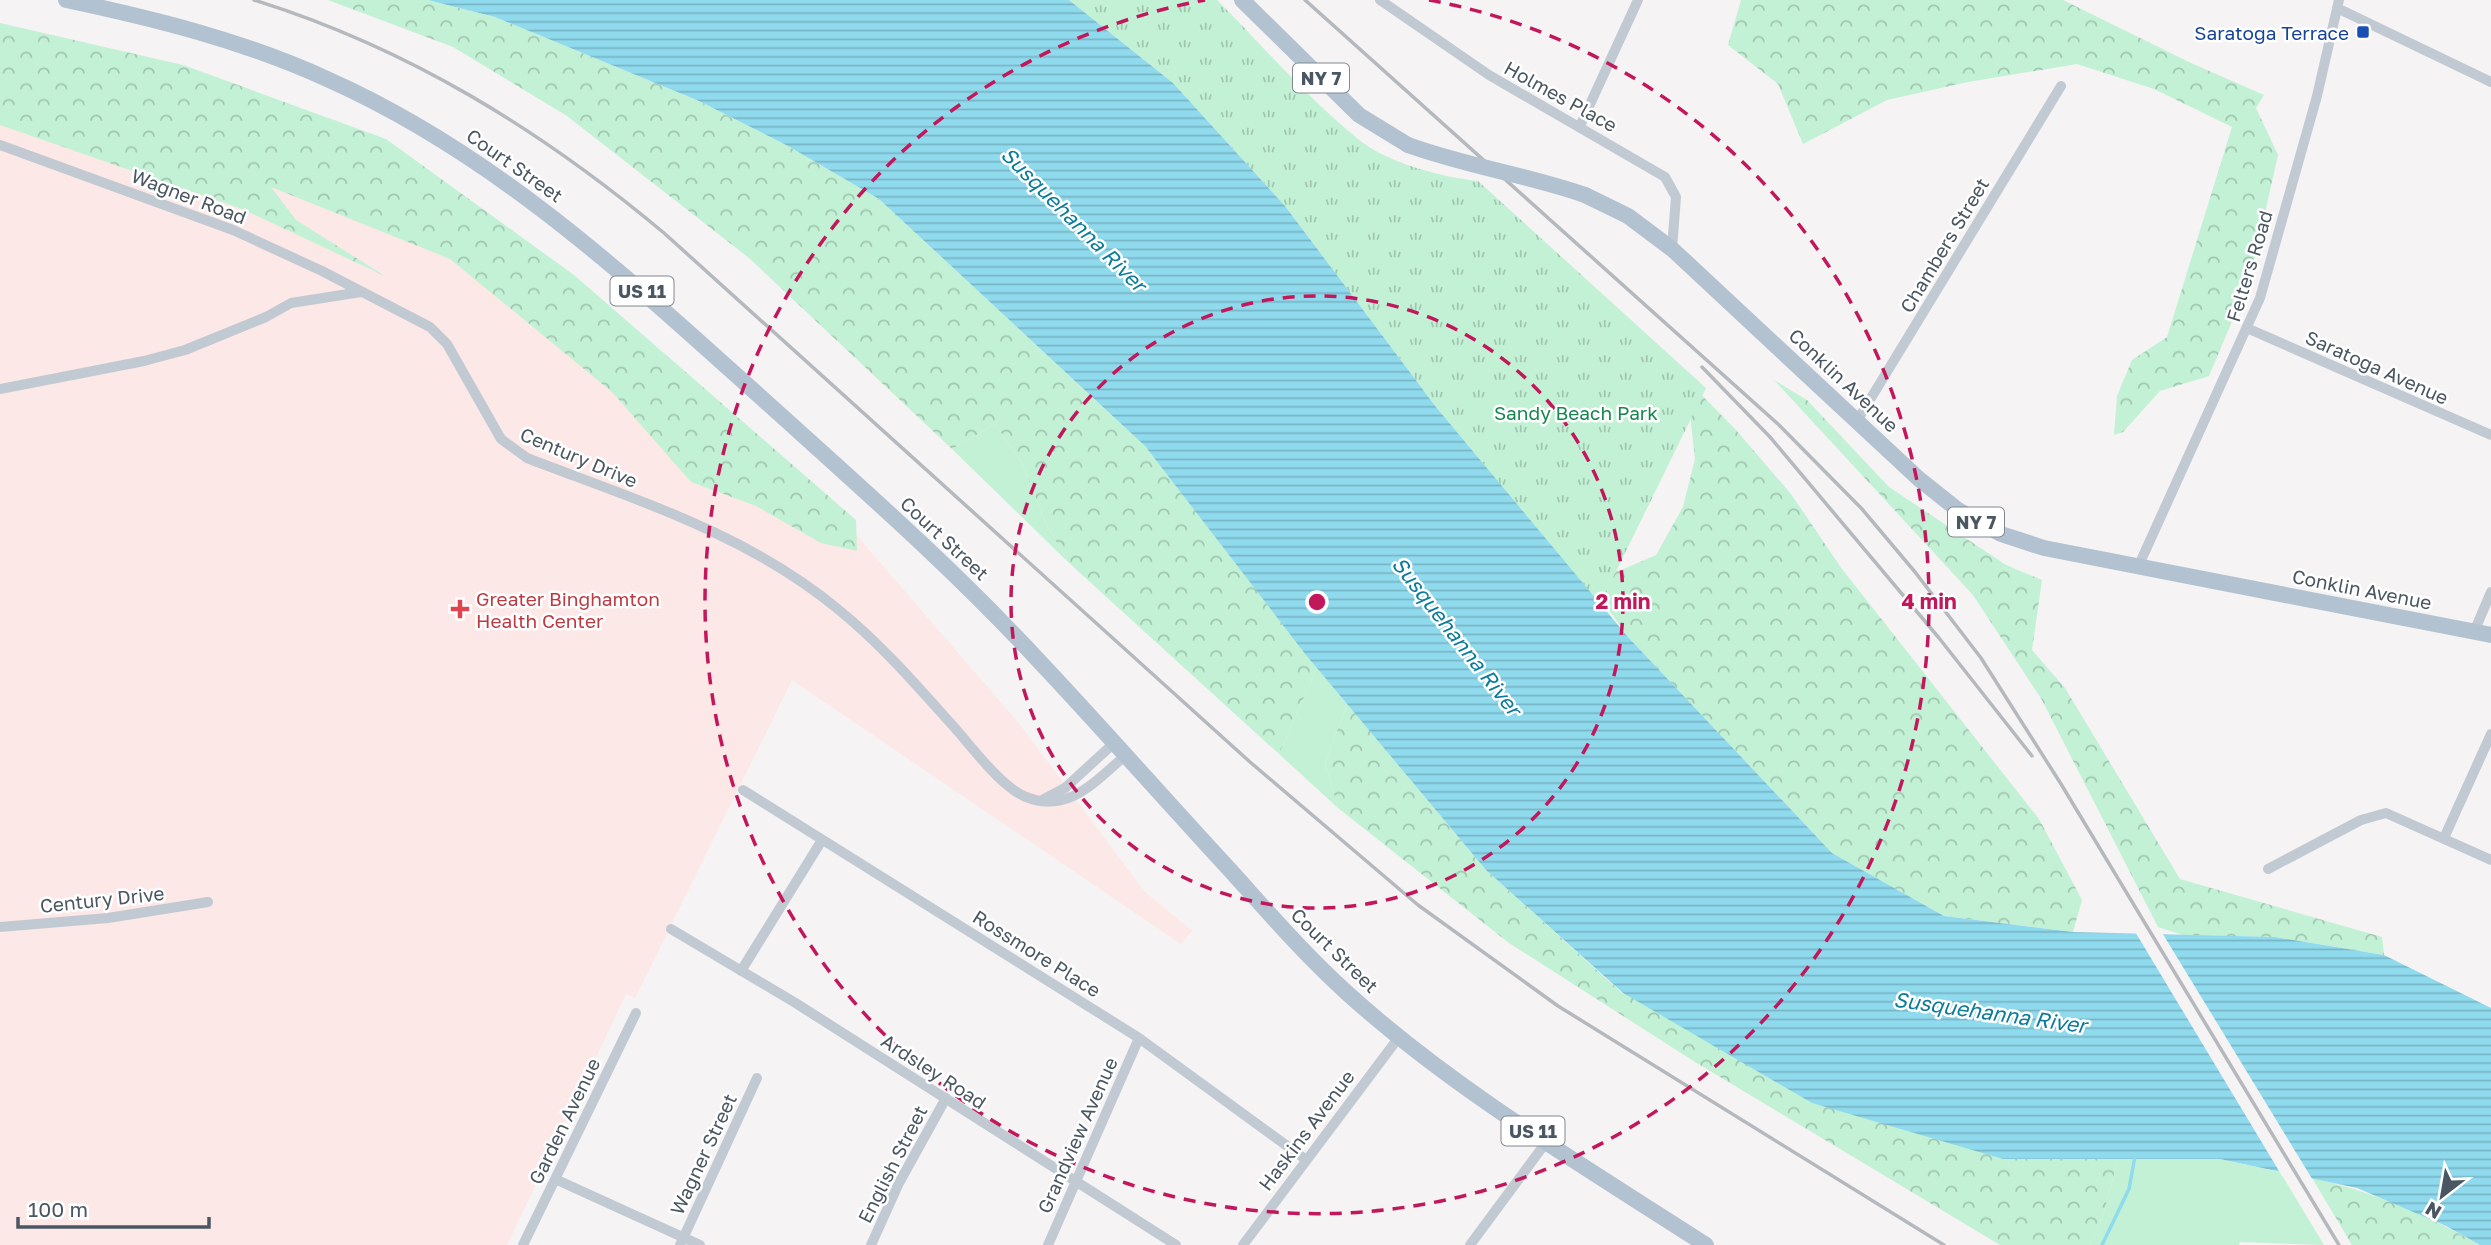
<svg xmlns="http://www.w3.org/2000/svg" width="2491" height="1245" font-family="'Golos Text',sans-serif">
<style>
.medical{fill:#fce8e6}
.grass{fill:#c3f1d5}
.forest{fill:url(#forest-crowns)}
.park{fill:url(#park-tufts)}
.water{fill:url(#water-rules)}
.pier{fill:#f5f3f3}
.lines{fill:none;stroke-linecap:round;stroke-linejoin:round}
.stream{stroke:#90daee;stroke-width:3.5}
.street{stroke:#c1cad2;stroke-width:10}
.primary{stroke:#b3c2d1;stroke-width:16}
.rail{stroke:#b5b8bd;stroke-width:3.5}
.primary-bridge{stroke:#b3c2d1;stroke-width:16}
.ring{fill:none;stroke:#c2185b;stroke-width:3.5;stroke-dasharray:12 9}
.transit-dot{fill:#1a4fb4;stroke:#fff;stroke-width:2.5}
.health-dot{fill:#e0444e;stroke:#fff;stroke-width:2.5}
.labels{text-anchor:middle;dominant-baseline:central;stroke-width:5;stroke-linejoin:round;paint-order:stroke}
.shield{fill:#fff;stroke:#808990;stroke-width:2}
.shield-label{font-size:18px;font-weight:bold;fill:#4a5661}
.transit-label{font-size:19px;fill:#164399;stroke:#fff;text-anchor:end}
.street-label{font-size:19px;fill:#4a5661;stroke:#fff}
.park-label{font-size:19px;fill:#17864f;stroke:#fff}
.health-label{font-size:19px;fill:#be3a42;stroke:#fff;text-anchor:start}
.water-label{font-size:21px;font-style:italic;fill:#0c7c9b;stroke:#fff}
.centre{fill:#c2185b;stroke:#fff;stroke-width:3.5}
.ring-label{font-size:21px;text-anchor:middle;font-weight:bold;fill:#c2185b;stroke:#fff;stroke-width:5;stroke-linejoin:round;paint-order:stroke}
</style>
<defs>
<pattern id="forest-crowns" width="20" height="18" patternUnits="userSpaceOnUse" patternTransform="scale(1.75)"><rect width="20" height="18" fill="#c3f1d5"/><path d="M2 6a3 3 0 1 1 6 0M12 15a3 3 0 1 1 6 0" fill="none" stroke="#a0c6b0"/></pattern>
<pattern id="park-tufts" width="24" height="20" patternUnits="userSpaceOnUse" patternTransform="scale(1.75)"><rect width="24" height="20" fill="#c3f1d5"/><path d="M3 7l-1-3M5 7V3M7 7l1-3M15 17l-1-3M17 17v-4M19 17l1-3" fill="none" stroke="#a0c6b0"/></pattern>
<pattern id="water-rules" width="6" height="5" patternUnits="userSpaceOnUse" patternTransform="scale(1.75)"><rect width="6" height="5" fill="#90daee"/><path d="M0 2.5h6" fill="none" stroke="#78b4c4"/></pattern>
</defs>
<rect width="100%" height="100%" fill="#f5f3f3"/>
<path class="medical" d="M0,88L509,252L858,537L1021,726L1144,891L1192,931L1181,944L792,680L635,998L626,994L507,1245H0Z"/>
<path class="grass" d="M995,424L1022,463L1047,526L1068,562L952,449Z
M1317,668L1347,704L1325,763L1338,808L1279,754Z
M2118,1159H2220L2280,1172L2324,1245L2240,1242L2239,1245H2089L2103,1216Z"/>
<path class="forest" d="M328,0H428L495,17L699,101L788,146L879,199L1145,446L1317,668L1279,754L1068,562L1047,526L1022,463L995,424L952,449L749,258L567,116L453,47Z
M1741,0H2063L2191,63L2264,95L2256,108L2278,155L2250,279L2209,376L2160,391L2123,432L2114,435L2117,396L2132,360L2167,337L2232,127L2154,89L2077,64L1968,82L1887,100L1803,144L1778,84L1728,45Z
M0,23L183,65L386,139L574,275L856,520L857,551L821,543L756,506L691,482L612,392L450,259L271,187L296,220L385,276L242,209L0,125Z
M1686,379L1736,430L1791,494L1842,569L2039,819L2082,900L2073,932L1944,916L1832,853L1628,637L1552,529L1591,564L1619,571L1656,555L1683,507L1695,459Z
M1774,380L1807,400L1889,487L2006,565L2042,580L2032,650L2065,688L2180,879L2382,937L2384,955L2275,937L2183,935L2158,927L2042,700L1973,595Z
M1347,704L1486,870L1622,993L2003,1159H2118L2103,1216L2089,1245H2000L1695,1062L1509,943L1338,808L1325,763Z
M2312,1178C2371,1191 2427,1215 2480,1245H2352Z"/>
<path class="park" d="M1069,0H1217C1263,46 1307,98 1358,139C1387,163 1441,177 1478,181L1706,388L1600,604L1436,407L1285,206L1173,83Z"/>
<path class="water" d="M428,0H1069L1173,83L1285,206L1436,407L1628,637L1832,853L1944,916L2073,932L2275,937L2384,955L2491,1008V1245H2480L2446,1226L2357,1188L2220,1159H2003L1812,1103L1623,993L1486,870L1306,655L1145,446L879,199L788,146L699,101L495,17Z"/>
<path class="pier" d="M2134,930L2161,931L2314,1182L2282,1176Z"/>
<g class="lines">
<path class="stream" d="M2102,1245L2129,1189L2135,1156"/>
<path class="street" d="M1380,0L1489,75L1665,177L1676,197L1672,249
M2337,8L2491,82
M1580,126L1638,0
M0,145L233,230L322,271L430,327L447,344L501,439L527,458C636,500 748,534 839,610C882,645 917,686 954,727C972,747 1001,787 1026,797C1069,814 1095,781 1126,755
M2249,329L2491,435
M0,389L144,361L185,350L266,317L291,303L361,292
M1857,421L2061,86
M2138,567L2260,298L2317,96L2339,0
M2474,632L2491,592
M743,790L1139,1038L1305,1159
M1044,799L1065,788L1114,743
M2444,838L2491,734
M2268,869L2361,820L2386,813L2491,860
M0,927L108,918L208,902
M671,929L794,1002L1176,1245
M741,971L822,840
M555,1179L700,1245
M523,1245L636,1013
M680,1245L757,1078
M871,1245L899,1183L946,1098
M1048,1245L1139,1038
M1243,1245L1399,1037
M1470,1245L1547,1141"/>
<path class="primary" d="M66,0C156,19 244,41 327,79C496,154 629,279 765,401C858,485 953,568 1039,661C1104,730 1166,801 1230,870C1268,912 1304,954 1346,992C1454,1090 1584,1166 1706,1245
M1242,0L1359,115L1408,145
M1585,195L1628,216L1672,249L1919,479L1958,510L2001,534L2044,548L2491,635"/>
<path class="rail" d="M254,0C408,48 541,130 664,233L1250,762L1418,905L1558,1006L1944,1245
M1305,0L1779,425L1862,509L1915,572L1981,658L2061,784L2339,1245
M1702,367L1770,437L1939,638L2032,756"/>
<path class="primary-bridge" d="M1408,145C1466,166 1527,175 1585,195"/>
</g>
<g class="ring">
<circle cx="1317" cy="602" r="306"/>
<path d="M1429 0A612 612 0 1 1 1205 0"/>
</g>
<rect class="transit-dot" x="2356" y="25" width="14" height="14" rx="3.5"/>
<path class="health-dot" d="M456.5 598.5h7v7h7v7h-7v7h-7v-7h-7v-7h7z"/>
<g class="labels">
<g class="shield">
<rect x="1293" y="63.5" width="56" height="29" rx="5"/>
<rect x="610.5" y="276.5" width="63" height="29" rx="5"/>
<rect x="1948" y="507.5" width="56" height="29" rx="5"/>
<rect x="1501.5" y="1116.5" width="63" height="29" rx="5"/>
</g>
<g class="shield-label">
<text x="1321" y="78">NY 7</text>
<text x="642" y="291">US 11</text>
<text x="1976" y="522">NY 7</text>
<text x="1533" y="1131">US 11</text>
</g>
<g class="transit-label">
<text x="2349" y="32">Saratoga Terrace</text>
</g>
<g class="street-label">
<text transform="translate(1561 96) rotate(29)">Holmes Place</text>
<text transform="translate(515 165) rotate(35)">Court Street</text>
<text transform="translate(189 196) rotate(21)">Wagner Road</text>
<text transform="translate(1944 245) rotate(-59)">Chambers Street</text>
<text transform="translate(2249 266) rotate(-73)">Felters Road</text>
<text transform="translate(2377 367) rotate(24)">Saratoga Avenue</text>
<text transform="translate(1844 380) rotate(43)">Conklin Avenue</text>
<text transform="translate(579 457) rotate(23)">Century Drive</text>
<text transform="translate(945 538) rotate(43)">Court Street</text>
<text transform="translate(2362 589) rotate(11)">Conklin Avenue</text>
<text transform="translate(102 899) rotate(-6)">Century Drive</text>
<text transform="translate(1335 950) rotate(44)">Court Street</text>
<text transform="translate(1037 953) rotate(32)">Rossmore Place</text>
<text transform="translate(934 1071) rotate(33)">Ardsley Road</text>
<text transform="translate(564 1121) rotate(-64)">Garden Avenue</text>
<text transform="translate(1306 1130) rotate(-53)">Haskins Avenue</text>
<text transform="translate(1077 1135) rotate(-66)">Grandview Avenue</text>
<text transform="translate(703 1154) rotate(-65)">Wagner Street</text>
<text transform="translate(892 1164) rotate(-63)">English Street</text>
</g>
<g class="park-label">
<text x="1576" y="412">Sandy Beach Park</text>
</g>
<g class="health-label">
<text x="476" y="598">Greater Binghamton<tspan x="476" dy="22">Health Center</tspan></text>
</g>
<g class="water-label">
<text transform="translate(1074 219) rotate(45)">Susquehanna River</text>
<text transform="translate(1457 636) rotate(52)">Susquehanna River</text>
<text transform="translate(1990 1012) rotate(8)">Susquehanna River</text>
</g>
</g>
<circle cx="1317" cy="602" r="10" class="centre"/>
<g class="ring-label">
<text x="1623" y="609">2 min</text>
<text x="1929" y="609">4 min</text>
</g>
<g transform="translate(2442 1196) rotate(211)" stroke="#ffffff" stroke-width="5" paint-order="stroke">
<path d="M0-5L12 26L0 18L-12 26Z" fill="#4a5661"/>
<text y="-10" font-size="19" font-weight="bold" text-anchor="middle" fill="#4a5661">N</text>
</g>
<path d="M18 1217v10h191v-10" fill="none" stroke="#4a5661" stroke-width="3.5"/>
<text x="28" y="1217" font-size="21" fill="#4a5661" stroke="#ffffff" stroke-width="5" paint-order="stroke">100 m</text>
</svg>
